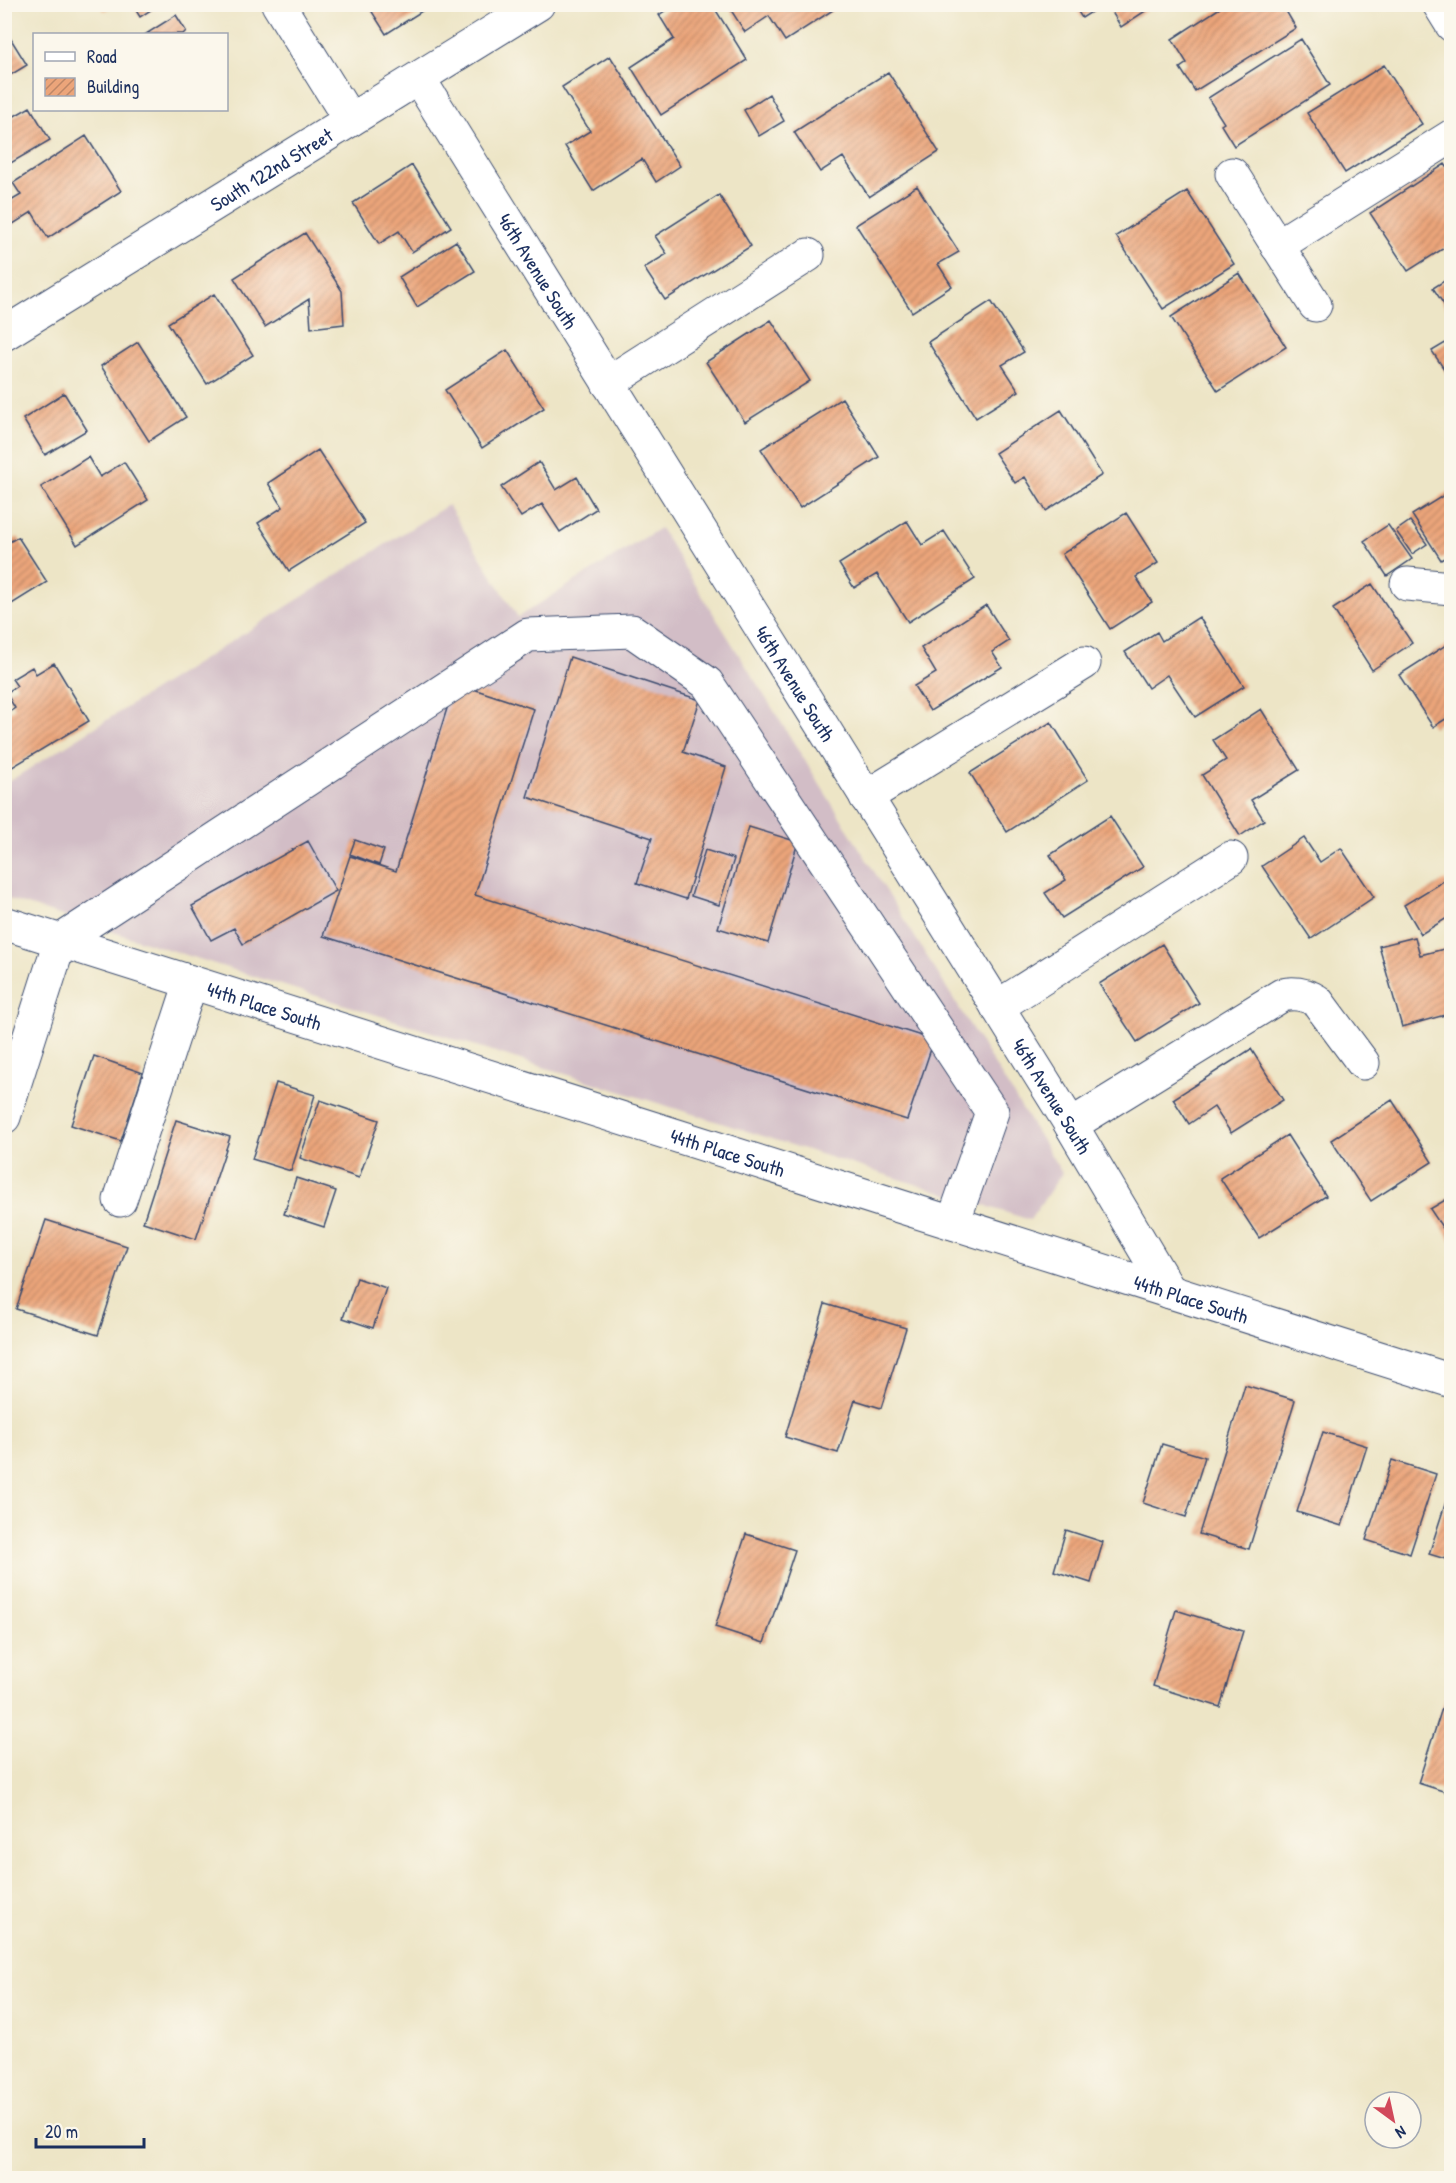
<svg xmlns="http://www.w3.org/2000/svg" width="1456" height="2183" font-family="'Patrick Hand',sans-serif">
<style>
.industrial{fill:#d2bdc6}
.building{fill:url(#building-hatch)}
.lines{fill:none;stroke-linecap:round;stroke-linejoin:round}
.minor-casing{stroke:#3a4a6e;stroke-width:35}
.minor{stroke:#fff;stroke-width:33}
.labels{text-anchor:middle;dominant-baseline:central;stroke-width:4.5;stroke-linejoin:round;paint-order:stroke}
.street-label{font-size:20px;fill:#1b2f5e;stroke:#fbf7ec}
</style>
<defs>
<pattern id="building-hatch" width="6" height="6" patternUnits="userSpaceOnUse" patternTransform="scale(1.5)"><rect width="6" height="6" fill="#eca57a"/><path d="M-1 1l2-2M0 6l6-6M5 7l2-2" fill="none" stroke="#be8767"/></pattern>
</defs>
<rect width="100%" height="100%" fill="#fbf7ec"/>
<filter id="ink" filterUnits="userSpaceOnUse"><feTurbulence type="fractalNoise" baseFrequency=".0167" numOctaves="2"/><feDisplacementMap in="SourceGraphic" scale="12" xChannelSelector="R" yChannelSelector="G"/><feConvolveMatrix kernelMatrix="1 2 1 2 8 2 1 2 1" color-interpolation-filters="sRGB"/></filter>
<filter id="wash" filterUnits="userSpaceOnUse"><feTurbulence type="fractalNoise" baseFrequency=".008" numOctaves="4" result="noise"/><feDisplacementMap in="SourceGraphic" scale="24" xChannelSelector="R" yChannelSelector="G"/><feGaussianBlur stdDeviation="1.35" result="paint"/><feColorMatrix in="noise" values="0 0 0 0 0 0 0 0 0 0 0 0 0 0 0 0 0 1.4 0 .05"/><feComposite in="paint" operator="in"/></filter>
<g filter="url(#wash)">
<rect width="100%" height="100%" fill="#ede5c6"/>
<path class="industrial" d="M448,505L518,617L660,528L1062,1173L1030,1220L5,898V784Z"/>
<g id="blocks">
<path class="building" d="M100,4H115L104,11Z
M132,4H160L140,17Z
M373,4H433L386,34L369,7Z
M675,4H712L747,60L661,115L631,67L674,39L659,15Z
M727,4H829L833,10L785,41L769,16L745,32Z
M1073,4H1104L1082,18Z
M1107,4H1156L1121,27Z
M1226,4H1282L1296,28L1195,91L1180,68L1187,63L1172,39Z
M176,15L186,31L183,34H146Z
M4,28L27,65L4,79Z
M1301,39L1330,85L1234,146L1221,125L1224,123L1208,98Z
M610,56L680,166L656,182L642,159L593,191L565,146L590,131L562,87Z
M1384,65L1422,124L1345,173L1307,113Z
M888,72L939,152L869,197L843,157L820,172L794,132Z
M769,94L784,121L759,136L744,110Z
M30,107L50,140L4,167V122Z
M86,136L121,191L48,238L32,212L10,226L4,217V205L21,195L13,183Z
M1445,164L1452,174V243L1408,271L1370,213Z
M412,165L451,227L412,252L399,231L379,244L353,203Z
M917,186L959,252L938,264L952,286L912,312L856,225Z
M1187,191L1234,264L1163,309L1116,236Z
M719,195L751,246L665,300L644,268L667,254L655,236Z
M305,233L342,291L344,324L311,328L309,299L265,327L234,278Z
M456,241L475,271L417,307L399,277Z
M1239,273L1286,347L1218,391L1171,317Z
M1452,276V317L1433,288Z
M214,294L253,355L207,384L168,323Z
M991,301L1024,352L1002,365L1019,391L976,418L928,342Z
M771,320L810,381L745,422L706,362Z
M1452,339V381L1432,351Z
M138,342L186,417L149,441L101,366Z
M507,350L544,408L482,448L445,390Z
M64,393L87,430L45,455L23,419Z
M842,398L879,457L800,508L761,449Z
M1061,410L1102,475L1046,511L1025,477L1015,483L995,453Z
M318,450L365,523L289,571L258,523L283,507L268,483Z
M88,457L100,477L124,462L148,500L77,545L41,487Z
M539,462L556,490L577,477L596,509L560,532L542,504L521,517L501,487Z
M1452,490V553L1441,560L1412,515Z
M1126,513L1158,563L1136,577L1152,602L1110,629L1062,554Z
M907,521L922,545L944,531L975,579L908,622L877,574L854,588L839,564Z
M1410,521L1427,544L1412,554L1396,531Z
M1388,525L1412,559L1387,576L1364,541Z
M18,537L47,582L7,607L4,602V545Z
M1372,584L1412,643L1372,670L1333,609Z
M986,605L1009,641L992,652L1002,667L930,711L914,686L936,673L921,648Z
M1199,617L1244,686L1195,717L1167,675L1148,688L1125,652L1157,632L1162,641Z
M1452,641V715L1433,727L1399,675Z
M570,657L700,700L683,752L726,767L686,899L637,883L652,838L527,797Z
M54,663L89,721L4,772V724L8,721L5,715L15,708L6,693L17,686L12,679L32,667L36,674Z
M455,683L534,709L475,895L934,1040L907,1120L323,936L350,856L396,871Z
M1261,709L1299,770L1251,800L1264,820L1240,836L1202,775L1226,760L1213,740Z
M1051,722L1088,780L1007,832L970,773Z
M1110,816L1143,867L1062,918L1045,893L1066,880L1050,855Z
M749,827L798,842L768,943L718,928Z
M1304,838L1320,862L1341,848L1374,897L1311,939L1262,866Z
M355,840L384,850L379,865L350,854Z
M308,841L336,891L243,944L234,928L211,940L192,906Z
M705,850L734,859L719,905L691,896Z
M1445,880L1452,890V915L1421,934L1404,905Z
M1415,937L1420,955L1452,947V1013L1402,1027L1379,946Z
M1162,944L1199,1003L1137,1042L1099,984Z
M1251,1049L1283,1100L1231,1133L1214,1107L1189,1124L1173,1099Z
M94,1056L143,1073L121,1141L71,1125Z
M276,1083L315,1095L291,1171L252,1159Z
M320,1100L379,1120L359,1178L300,1158Z
M1392,1100L1432,1162L1371,1201L1331,1140Z
M176,1120L230,1137L196,1239L143,1222Z
M1287,1135L1326,1196L1259,1238L1220,1178Z
M296,1178L336,1191L324,1227L284,1214Z
M1452,1196V1242L1430,1209Z
M46,1220L127,1246L98,1335L16,1309Z
M357,1278L386,1288L373,1328L343,1318Z
M825,1304L906,1328L881,1408L855,1400L838,1453L785,1437Z
M1245,1385L1295,1400L1249,1549L1199,1534Z
M1323,1432L1367,1446L1342,1526L1297,1512Z
M1162,1444L1205,1457L1186,1517L1143,1503Z
M1392,1460L1436,1474L1410,1554L1366,1540Z
M1451,1486H1452V1561L1429,1554Z
M1066,1530L1103,1542L1091,1583L1054,1571Z
M746,1534L795,1550L764,1643L715,1627Z
M1176,1610L1243,1631L1220,1707L1153,1686Z
M1445,1699L1452,1701V1794L1418,1783Z"/>
</g>
</g>
<g filter="url(#ink)">
<use href="#blocks" fill-opacity="0" stroke="#3a4a6e" stroke-width="1.5"/>
<g class="lines">
<defs>
<g id="minor">
<path d="M278,4L350,120"/>
<path d="M1439,4L1452,25"/>
<path id="s1" d="M419,79L1071,1125L1170,1292"/>
<path d="M1232,174L1315,305"/>
<path d="M1277,246L1452,136"/>
<path id="s2" d="M4,334L538,4"/>
<path d="M608,383L808,255"/>
<path d="M1407,584L1452,588"/>
<path d="M866,797L1084,663"/>
<path id="s3" d="M4,923L1452,1381"/>
<path d="M997,1007L1231,858"/>
<path d="M4,1117L60,941L528,635L632,631L707,683L992,1112L953,1223"/>
<path d="M1071,1125L1282,995C1295,992 1305,994 1317,1001L1363,1063"/>
<path d="M120,1200L191,982"/>
</g>
</defs>
<use href="#minor" class="minor-casing"/>
<use href="#minor" class="minor"/>
</g>
</g>
<g class="labels">
<g class="street-label">
<text stroke="none"><textPath href="#s2" startOffset="314">South 122nd Street</textPath></text>
<text stroke="none"><textPath href="#s1" startOffset="226">46th Avenue South</textPath></text>
<text stroke="none"><textPath href="#s1" startOffset="712">46th Avenue South</textPath></text>
<text stroke="none"><textPath href="#s3" startOffset="273">44th Place South</textPath></text>
<text stroke="none"><textPath href="#s1" startOffset="1198">46th Avenue South</textPath></text>
<text stroke="none"><textPath href="#s3" startOffset="759">44th Place South</textPath></text>
<text stroke="none"><textPath href="#s3" startOffset="1245">44th Place South</textPath></text>
</g>
</g>
<rect width="1456" height="2183" fill="none" stroke="#fbf7ec" stroke-width="24"/>
<rect x="33" y="33" width="195" height="78" fill="#fbf7ec" stroke="#a1a7b3" stroke-width="1.5"/>
<rect x="45" y="52" width="30" height="9" fill="#ffffff" stroke="#a1a7b3" stroke-width="1.5"/>
<text x="87" y="63" font-size="18" fill="#1b2f5e">Road</text>
<rect x="45" y="78" width="30" height="18" fill="url(#building-hatch)" stroke="#a1a7b3" stroke-width="1.5"/>
<text x="87" y="93" font-size="18" fill="#1b2f5e">Building</text>
<g transform="translate(1393 2120) rotate(147)"><circle r="28" fill="#fbf7ec" stroke="#a1a7b3" stroke-width="1.5"/>
<path d="M0-4.5L10 22L0 15L-10 22Z" fill="#d1495b"/>
<text y="-9" font-size="16" font-weight="bold" text-anchor="middle" fill="#1b2f5e">N</text>
</g>
<path d="M36 2138v9h108v-9" fill="none" stroke="#1b2f5e" stroke-width="3"/>
<text x="45" y="2138" font-size="18" fill="#1b2f5e" stroke="#fbf7ec" stroke-width="4.5" paint-order="stroke">20 m</text>
</svg>
